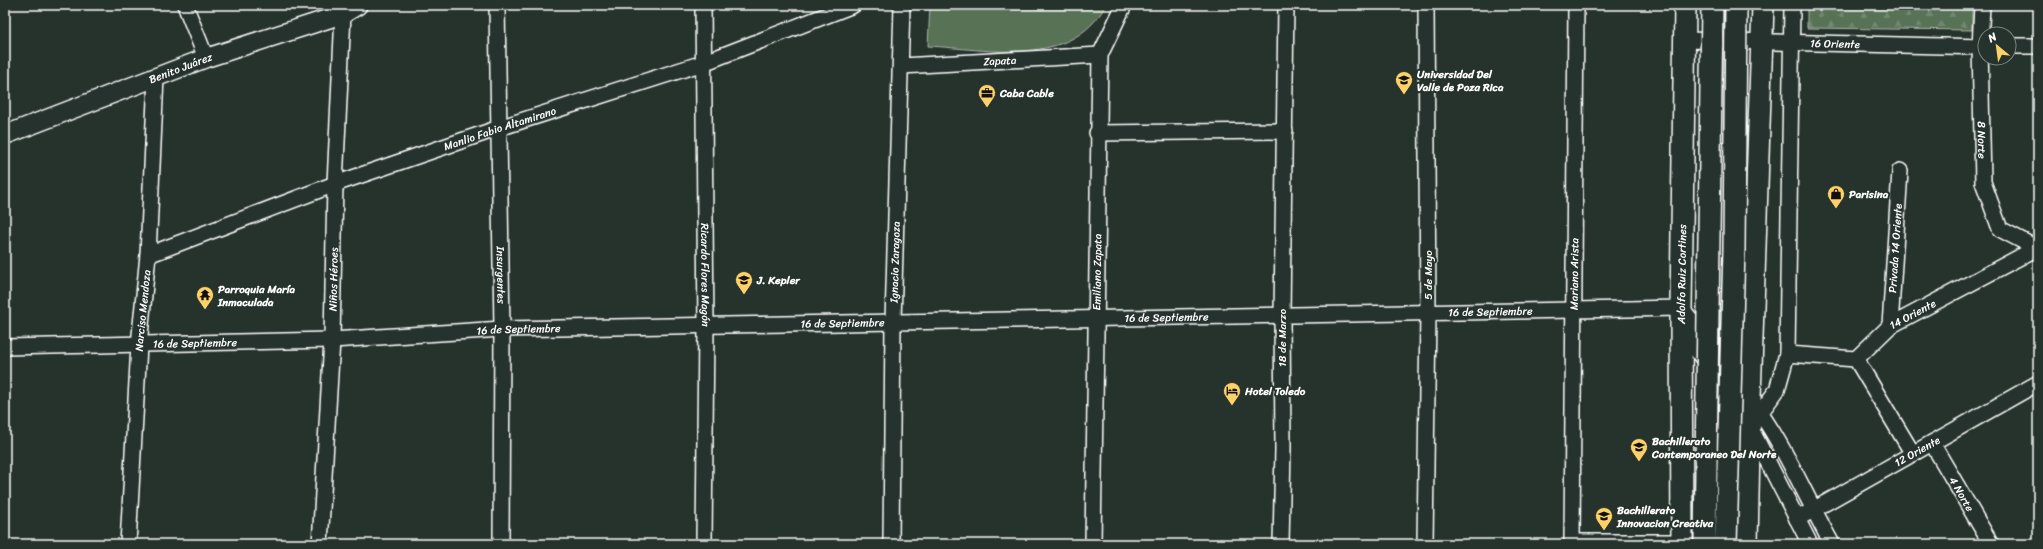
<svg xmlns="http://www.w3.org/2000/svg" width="2043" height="549" font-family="Sriracha,sans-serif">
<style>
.green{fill:#587257;stroke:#acb8ab}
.forest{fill:url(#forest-firs);stroke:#acb8ab}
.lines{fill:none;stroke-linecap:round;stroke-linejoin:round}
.minor-casing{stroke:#fff;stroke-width:18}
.tertiary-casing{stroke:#fff;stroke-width:21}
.secondary-casing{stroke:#fff;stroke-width:24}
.minor{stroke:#26332d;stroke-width:15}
.tertiary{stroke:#26332d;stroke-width:18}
.secondary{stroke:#26332d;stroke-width:21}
.secondary-bridge-casing{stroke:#fff;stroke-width:24;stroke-linecap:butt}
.secondary-bridge{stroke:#26332d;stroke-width:21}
.labels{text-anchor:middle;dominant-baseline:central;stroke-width:4;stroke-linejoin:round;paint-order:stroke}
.street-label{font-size:11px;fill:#fff;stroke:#26332d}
.poi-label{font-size:11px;font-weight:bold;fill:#fff;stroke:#26332d;text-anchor:start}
</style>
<defs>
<pattern id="forest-firs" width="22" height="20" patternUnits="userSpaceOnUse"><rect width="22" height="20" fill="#587257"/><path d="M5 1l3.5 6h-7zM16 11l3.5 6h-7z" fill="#718770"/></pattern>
</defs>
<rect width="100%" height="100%" fill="#26332d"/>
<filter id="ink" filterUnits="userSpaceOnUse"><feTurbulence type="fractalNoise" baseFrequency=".025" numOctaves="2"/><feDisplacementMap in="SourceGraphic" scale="8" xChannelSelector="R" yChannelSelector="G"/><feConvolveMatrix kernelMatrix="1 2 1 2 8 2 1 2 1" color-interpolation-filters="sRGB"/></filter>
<g filter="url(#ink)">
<path class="green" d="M930,5H1106C1071,69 988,49 928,46Z"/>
<path class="forest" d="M1807,5H1972V30L1807,28Z"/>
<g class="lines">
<defs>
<g id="minor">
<path d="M185,5L206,58"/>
<path id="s1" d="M497,5L502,329L501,544"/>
<path id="s2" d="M703,5L706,326L704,544"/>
<path id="s3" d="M1982,5L1980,47L1983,182L2000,229L2038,249"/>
<path id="s4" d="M1684,40L1985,47"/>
<path d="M2009,46H2038"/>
<path id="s5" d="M901,66L1100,55"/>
<path d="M1097,133L1285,131"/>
<path id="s6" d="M148,255L335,184L499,128L703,63L853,5"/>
<path id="s7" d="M1890,326L1900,171"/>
<path d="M1681,327L1732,401"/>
<path id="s8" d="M5,347L332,340L502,329L1681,308L1733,375"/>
<path id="s9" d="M1787,354L1856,359L1890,326L2037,248"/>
<path d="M1856,359L1913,454"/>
<path d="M1748,396C1783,441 1804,494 1832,544"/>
<path d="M1755,420L1777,390L1787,354L1792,5"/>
<path d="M1751,429L1810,544"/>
<path id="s10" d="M1932,443L1991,544"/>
<path id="s11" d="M1797,519L2038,383"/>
<path d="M1572,542H1682"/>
<path id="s12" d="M128,544L139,345L148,255L156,77"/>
<path id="s13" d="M320,544L332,340L335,184L343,14"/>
<path id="s14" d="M891,544L893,322L902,5"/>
<path id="s15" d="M1093,544L1100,55L1124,5"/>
<path d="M1281,544L1283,449L1282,315L1286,5"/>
<path d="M1425,544L1428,313L1426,5"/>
<path id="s16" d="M1572,544L1576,5"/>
</g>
<g id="tertiary">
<path id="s17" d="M5,135L206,58L343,14L358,5"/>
</g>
<g id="secondary">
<path id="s18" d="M1682,544L1681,308L1685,5"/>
<path d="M1747,544L1750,398L1763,5"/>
</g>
</defs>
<use href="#minor" class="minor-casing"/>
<use href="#tertiary" class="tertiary-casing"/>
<use href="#secondary" class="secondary-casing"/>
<use href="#minor" class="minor"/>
<use href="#tertiary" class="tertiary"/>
<use href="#secondary" class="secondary"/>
<defs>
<path id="secondary-bridge" d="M1705,544L1712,5
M1726,544L1734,249L1736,5"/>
</defs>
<use href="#secondary-bridge" class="secondary-bridge-casing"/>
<use href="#secondary-bridge" class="secondary-bridge"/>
</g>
</g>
<defs>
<symbol id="university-pin" viewBox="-11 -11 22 30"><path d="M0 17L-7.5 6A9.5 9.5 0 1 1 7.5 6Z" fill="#ffd166" stroke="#26332d"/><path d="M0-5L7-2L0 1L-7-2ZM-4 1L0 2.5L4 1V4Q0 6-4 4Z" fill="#111"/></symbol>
<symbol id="office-pin" viewBox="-11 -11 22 30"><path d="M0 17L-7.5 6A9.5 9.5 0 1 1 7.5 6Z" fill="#ffd166" stroke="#26332d"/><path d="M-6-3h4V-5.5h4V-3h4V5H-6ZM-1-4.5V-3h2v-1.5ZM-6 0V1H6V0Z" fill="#111"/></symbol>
<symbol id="shop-pin" viewBox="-11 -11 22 30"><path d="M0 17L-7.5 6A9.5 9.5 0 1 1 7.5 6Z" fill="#ffd166" stroke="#26332d"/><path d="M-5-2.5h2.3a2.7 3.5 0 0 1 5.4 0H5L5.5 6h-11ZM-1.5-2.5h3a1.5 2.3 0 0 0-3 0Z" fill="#111"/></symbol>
<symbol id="school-pin" viewBox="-11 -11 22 30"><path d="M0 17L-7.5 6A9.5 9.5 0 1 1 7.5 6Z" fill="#ffd166" stroke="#26332d"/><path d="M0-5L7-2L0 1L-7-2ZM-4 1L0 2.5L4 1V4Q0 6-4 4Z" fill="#111"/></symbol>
<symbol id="temple-pin" viewBox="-11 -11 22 30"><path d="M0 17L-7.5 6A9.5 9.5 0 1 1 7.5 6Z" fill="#ffd166" stroke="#26332d"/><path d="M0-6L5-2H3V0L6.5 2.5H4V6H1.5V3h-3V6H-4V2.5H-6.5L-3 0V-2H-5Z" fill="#111"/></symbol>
<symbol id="hotel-pin" viewBox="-11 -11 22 30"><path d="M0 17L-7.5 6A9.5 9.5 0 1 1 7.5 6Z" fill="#ffd166" stroke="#26332d"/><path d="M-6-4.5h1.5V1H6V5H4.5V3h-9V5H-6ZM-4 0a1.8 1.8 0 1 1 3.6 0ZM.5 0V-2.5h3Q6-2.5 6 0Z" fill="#111"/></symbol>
</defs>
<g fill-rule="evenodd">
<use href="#university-pin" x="1394" y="70" width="20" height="27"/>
<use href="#office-pin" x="977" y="83" width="20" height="27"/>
<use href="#shop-pin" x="1826" y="184" width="20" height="27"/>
<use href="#school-pin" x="734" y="270" width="20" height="27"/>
<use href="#temple-pin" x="195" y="285" width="20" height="27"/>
<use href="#hotel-pin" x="1222" y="381" width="20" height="27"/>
<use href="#university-pin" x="1629" y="437" width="20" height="27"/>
<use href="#university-pin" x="1594" y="506" width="20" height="27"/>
</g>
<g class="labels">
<g class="street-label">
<text stroke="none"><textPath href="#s4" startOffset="151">16 Oriente</textPath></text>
<text stroke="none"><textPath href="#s5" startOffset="99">Zapata</textPath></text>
<text stroke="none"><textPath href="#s17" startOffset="188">Benito Juárez</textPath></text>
<text stroke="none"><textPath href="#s6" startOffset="374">Manlio Fabio Altamirano</textPath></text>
<text stroke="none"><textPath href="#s3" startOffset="135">8 Norte</textPath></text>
<text stroke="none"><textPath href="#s7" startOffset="78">Privada 14 Oriente</textPath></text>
<text stroke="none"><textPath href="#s14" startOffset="282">Ignacio Zaragoza</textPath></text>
<text stroke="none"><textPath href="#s15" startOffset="272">Emiliano Zapata</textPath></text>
<text stroke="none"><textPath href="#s1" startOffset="270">Insurgentes</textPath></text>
<text stroke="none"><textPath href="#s2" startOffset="270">Ricardo Flores Magón</textPath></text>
<text stroke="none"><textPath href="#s16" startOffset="270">Mariano Arista</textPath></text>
<text stroke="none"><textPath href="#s18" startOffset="270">Adolfo Ruiz Cortines</textPath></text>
<text transform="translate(1428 275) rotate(-90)">5 de Mayo</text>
<text stroke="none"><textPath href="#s13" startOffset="265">Niños Héroes</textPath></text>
<text stroke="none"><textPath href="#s12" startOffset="234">Narciso Mendoza</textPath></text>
<text stroke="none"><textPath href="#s8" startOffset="1486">16 de Septiembre</textPath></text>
<text stroke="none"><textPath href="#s9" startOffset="142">14 Oriente</textPath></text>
<text stroke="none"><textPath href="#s8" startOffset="1162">16 de Septiembre</textPath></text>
<text stroke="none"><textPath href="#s8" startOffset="838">16 de Septiembre</textPath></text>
<text stroke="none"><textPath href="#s8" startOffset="514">16 de Septiembre</textPath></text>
<text transform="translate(1282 338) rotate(-90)">18 de Marzo</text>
<text stroke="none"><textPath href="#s8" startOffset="190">16 de Septiembre</textPath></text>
<text stroke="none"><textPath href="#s11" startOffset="138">12 Oriente</textPath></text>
<text stroke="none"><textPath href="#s10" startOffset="59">4 Norte</textPath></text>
</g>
<g class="poi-label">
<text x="1417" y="74">Universidad Del<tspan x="1417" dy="13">Valle de Poza Rica</tspan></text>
<text x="1000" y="93">Caba Cable</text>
<text x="1849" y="194">Parisina</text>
<text x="757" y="280">J. Kepler</text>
<text x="218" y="289">Parroquia María<tspan x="218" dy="13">Inmaculada</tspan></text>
<text x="1245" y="391">Hotel Toledo</text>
<text x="1652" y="441">Bachillerato<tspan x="1652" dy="13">Contemporaneo Del Norte</tspan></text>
<text x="1617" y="510">Bachillerato<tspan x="1617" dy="13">Innovacion Creativa</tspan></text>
</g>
</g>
<rect width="2043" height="549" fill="none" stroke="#26332d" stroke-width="20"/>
<rect x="10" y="10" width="2023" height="529" fill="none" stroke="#fff" stroke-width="1.5" filter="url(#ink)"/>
<g transform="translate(1997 46) rotate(331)"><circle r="19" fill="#26332d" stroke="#7d8581"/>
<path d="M0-3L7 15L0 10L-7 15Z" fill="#ffd166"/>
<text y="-6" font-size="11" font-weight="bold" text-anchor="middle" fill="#ffffff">N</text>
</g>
</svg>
